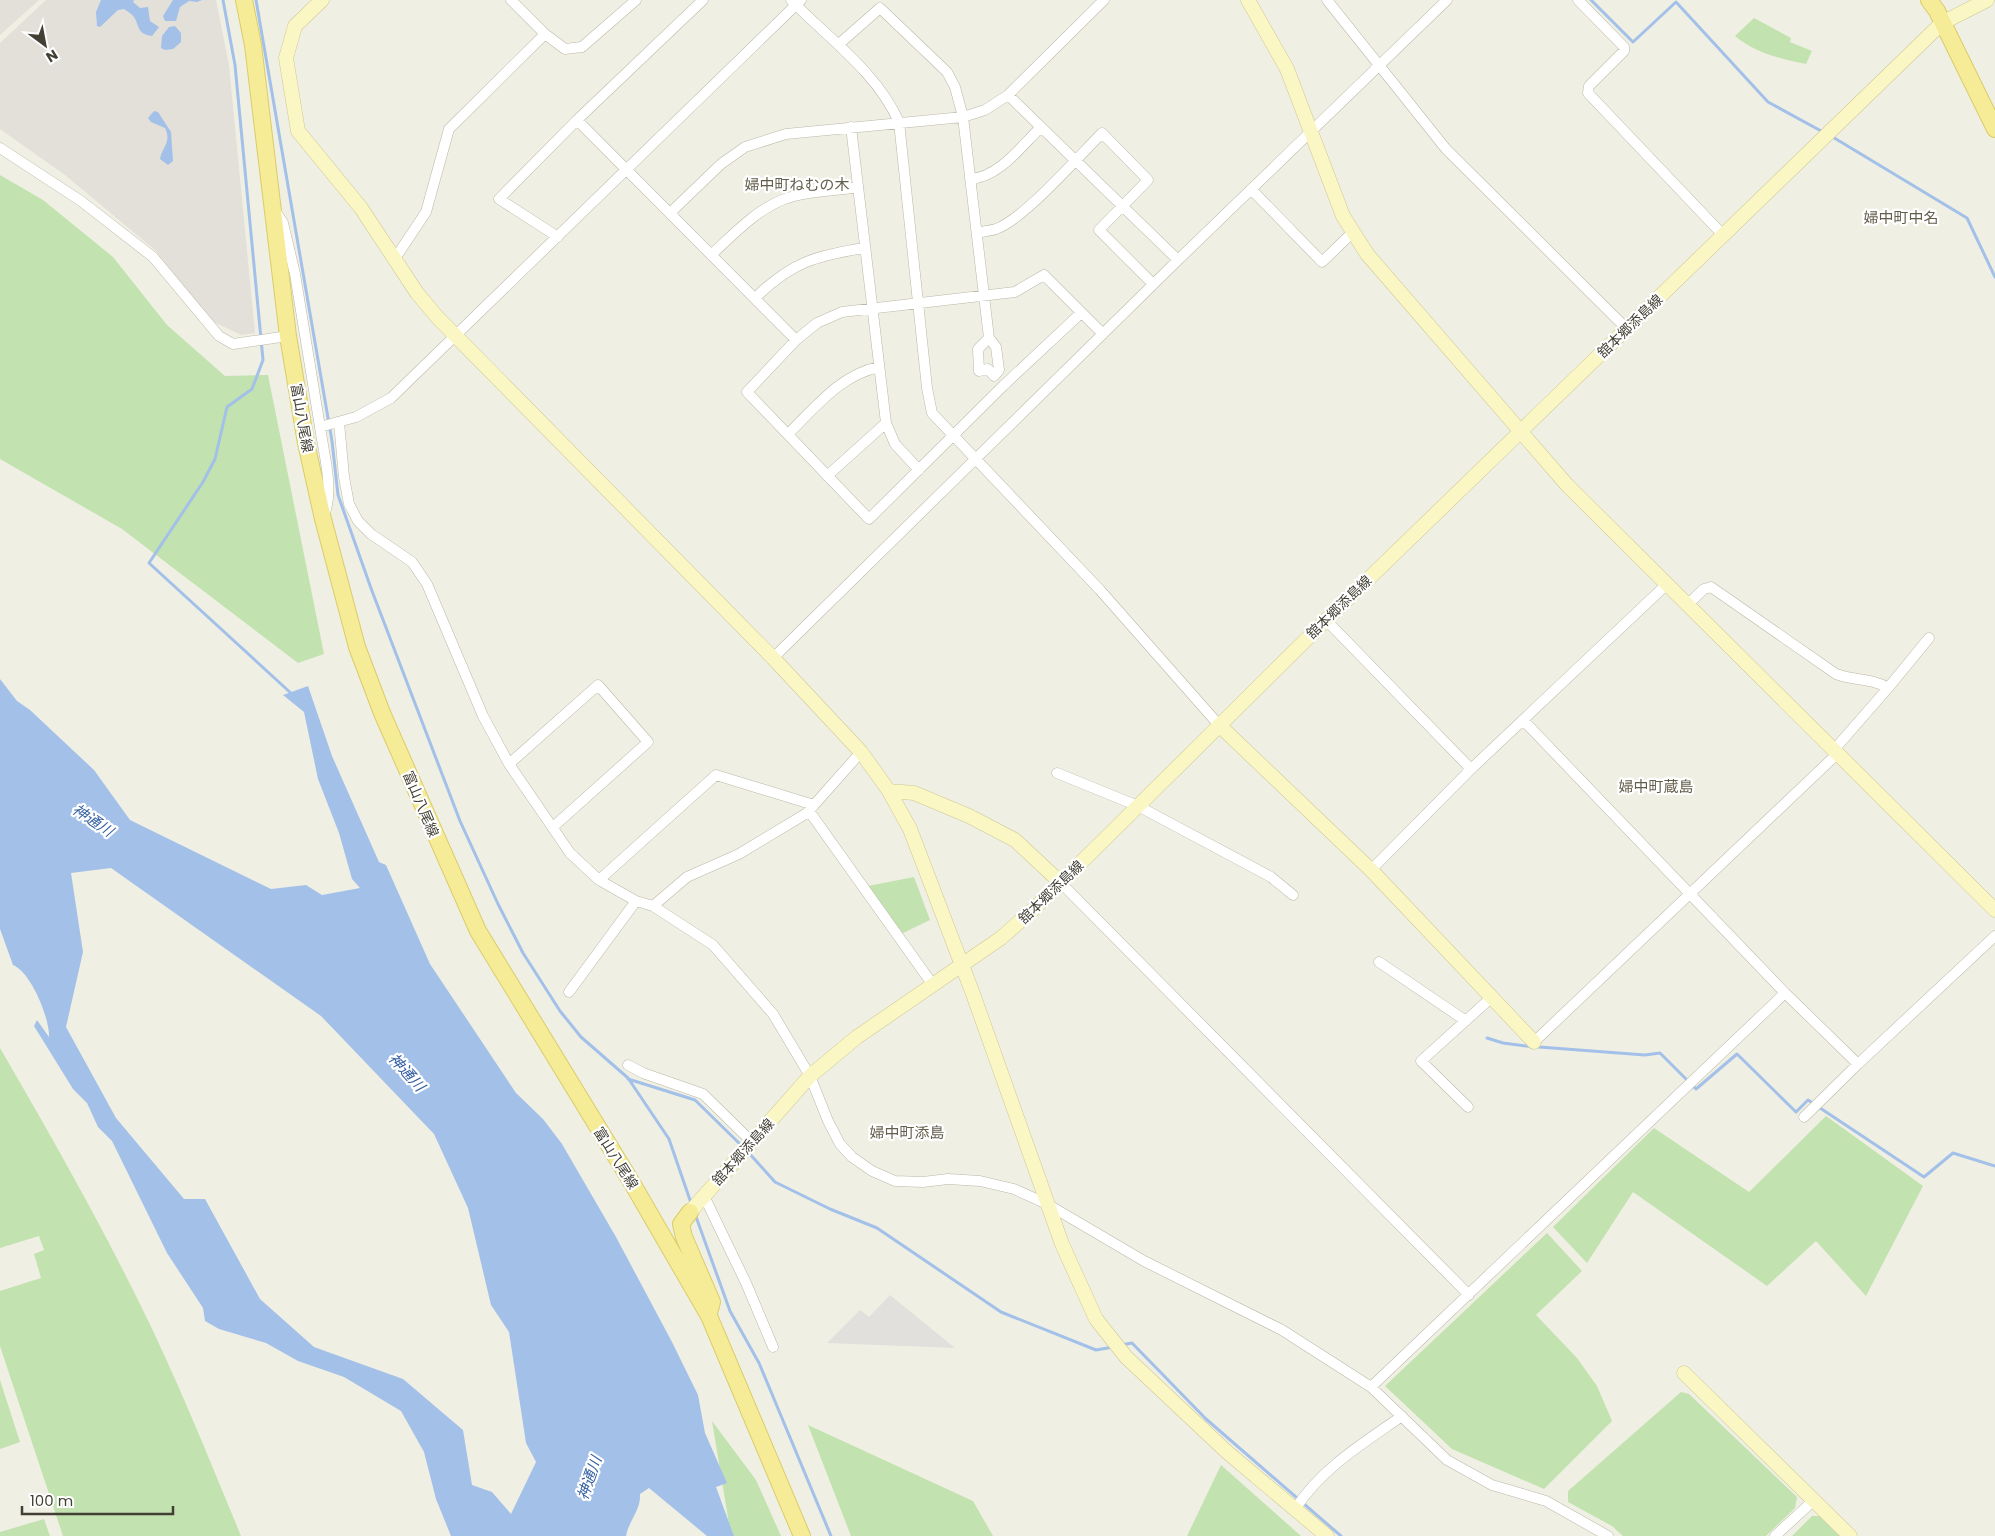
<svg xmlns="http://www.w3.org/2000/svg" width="1995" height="1536" font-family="Poppins,'Noto Sans JP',sans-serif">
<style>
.industrial{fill:#e2e0d9}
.green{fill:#c2e2af}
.parking{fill:#e1e0dc}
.water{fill:#a3c0e9;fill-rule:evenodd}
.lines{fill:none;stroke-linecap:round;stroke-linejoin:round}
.stream{stroke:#a3c0e9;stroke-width:3}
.street-casing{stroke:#bbb8a7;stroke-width:11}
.secondary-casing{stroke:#cdc896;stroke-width:15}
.primary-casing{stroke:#d9cc69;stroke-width:18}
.street{stroke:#fff;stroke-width:10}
.secondary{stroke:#faf7c4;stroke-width:14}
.primary{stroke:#f6ec97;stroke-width:16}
.labels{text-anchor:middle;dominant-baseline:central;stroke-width:4.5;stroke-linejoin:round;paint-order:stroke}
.street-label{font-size:14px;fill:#423f34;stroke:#fff}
.neighbourhood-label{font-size:15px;fill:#645e4c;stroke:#fff}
.water-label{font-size:15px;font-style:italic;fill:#3762a4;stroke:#fff}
</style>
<rect width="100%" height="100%" fill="#f0efe4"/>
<path class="industrial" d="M0,0H39L0,35Z
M46,0H216L229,65L255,333L241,335L212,321L155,250L65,175L0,129V43Z"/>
<path class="green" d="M1754,18L1791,38L1790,42L1812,51L1806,64C1779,58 1757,54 1735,36Z
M0,175L43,200L113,257L167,325L225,376L268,375L324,654L298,663L122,529L0,459Z
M914,877L930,920L901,934L868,886Z
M0,1048C49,1132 97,1217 140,1304C177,1379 209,1458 241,1536H63L0,1346V1291L41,1278L34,1254L44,1250L39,1236L0,1248Z
M1826,1116L1923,1186L1866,1296L1816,1241L1767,1286L1633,1192L1587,1263L1553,1227L1654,1128L1749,1192Z
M1547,1233L1582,1271L1536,1315L1577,1358L1597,1386L1612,1421L1544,1489L1452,1449L1385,1386Z
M0,1380L20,1442L0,1449Z
M1681,1392L1689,1394L1797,1497L1795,1508L1766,1536H1623L1612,1526L1568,1502V1491Z
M712,1421L756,1480L781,1536H731Z
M808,1425L973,1501L993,1536H851Z
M1221,1465L1301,1536H1187Z
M1812,1516H1822L1841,1536H1792Z
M44,1519L50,1536H0V1532Z"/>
<path class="parking" d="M890,1295L955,1348L827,1343L860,1310L869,1317Z"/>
<path class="water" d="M101,0H134L133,2L140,8L148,7L150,21L159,27L152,36C137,34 140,27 134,17C132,14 127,11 124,9L118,10L100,27L97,26L96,12Z
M173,0H202L197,2L189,1L180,7L176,21H165L163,16Z
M175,26L181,33V42L173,49L165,50L161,48L162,36L169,27Z
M154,111L158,112L171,132L173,161L168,165L160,159C162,147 172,142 165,128L151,122L148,118Z
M0,679L17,701L30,710L94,770L130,820L271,889L306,885L322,895L360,888L352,879L339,833L318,779L304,712L283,695L308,686L332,756L379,862L386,865L430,964L516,1093L543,1119L562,1144L616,1237L672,1342L698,1395L705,1433L727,1483L716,1487L734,1536H707L649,1488L640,1494C641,1510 629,1520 626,1536H451L436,1499L424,1452L401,1411L344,1377L298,1361L266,1343L219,1329L205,1321L203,1308L167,1253L112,1141L98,1127L87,1103L73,1089L34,1026L37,1020L49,1037C50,1019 31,972 13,965L0,929ZM111,868L321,1016L434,1134L468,1208L491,1305L509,1332L526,1443L536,1462L511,1514L492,1492L472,1485L463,1430L403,1379L314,1347L260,1299L205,1199H184L116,1118L66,1027L83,952L71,873Z"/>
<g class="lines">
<path class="stream" d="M223,0L235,65L263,360L252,389L227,407L215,459L203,482L149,563L293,695
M256,0L332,441L338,495L372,591L460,821L498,904L523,953L560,1011L581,1037L628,1078L669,1139L691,1203
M1591,0L1633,42L1676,2L1768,102L1823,132
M1831,136L1967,218L1995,277
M1487,1038L1503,1043L1526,1046L1645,1055L1660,1053L1696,1089L1737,1054L1796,1112L1808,1100L1924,1177L1953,1153L1995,1166
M628,1079L695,1100L742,1146
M748,1152L775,1182L830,1209L877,1228L1001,1312L1096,1350L1113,1347
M695,1214L730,1311L759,1363L831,1536
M1121,1345L1132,1343L1206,1419L1341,1536"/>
<defs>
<path id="street" d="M511,0L545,34L565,49L582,47L636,0
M791,0C829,39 876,71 899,122L927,388L932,413L1100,590L1219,725
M1327,0L1446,149L1627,329
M1578,0L1624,47V51L1589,86L1588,93L1723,235
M839,44L880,8L947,72L955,87L963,117L989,338L996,347L999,370L994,376L988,369L979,371L978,349L989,338
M1008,95L1178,260
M577,120L796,340
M851,127L886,423L895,444L919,470
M0,148L81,201L153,257L219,336L233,344L288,336
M970,179C1000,177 1021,146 1041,127
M1251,189L1322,262L1353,232
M276,212L283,223L295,274L320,427
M671,212L721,164L745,147L786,134L963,117L985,110L1008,95L1104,0
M977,233C983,231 990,231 996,229C1024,219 1079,156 1102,133L1148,180L1099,230L1153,284
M558,237L499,199L577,120L703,0
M712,254C733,235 755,211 782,200C805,191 833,191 858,187
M394,260L426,212L449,129L545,34
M755,298C792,262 815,256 864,248
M1081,313L1004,385L869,519L747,392L796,340L817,323L842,312L1015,292L1044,275L1103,334
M339,422L344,477L349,504L358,521L371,534L412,562L427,584L483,716L509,764L570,853L599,880L636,901L653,906L713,945L773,1014L810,1076L828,1121L840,1144L852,1157L872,1171L895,1181L923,1182L948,1179L980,1181L1014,1189L1047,1204L1144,1261L1282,1330L1371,1387L1447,1460L1492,1485L1546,1501L1608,1536
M788,434C816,407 840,375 879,367
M827,476L886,423
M323,518C335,491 324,456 320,427L356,417L391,398L801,0
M1687,605L1704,589L1711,587L1836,674C1854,681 1873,678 1888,688L1833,751
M1326,620L1471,769
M773,658L1178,260L1447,0
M1888,688L1929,638
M1523,720L1785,993L1858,1064L1995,936
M509,764L598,685L648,742L553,827
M1057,773L1138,806L1271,877L1293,895
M814,805L861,752
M809,811L933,985
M1371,870L1471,769L1666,585
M599,880L716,775L814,805L807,813L739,854L687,877L653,906
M1061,883L1469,1295
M1379,962L1466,1021
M569,992L636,901
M1534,1042L1837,754
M628,1065L643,1073L703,1094L752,1142
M1468,1107L1421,1061L1492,997
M1804,1117L1858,1064
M704,1196L746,1283L773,1347
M1371,1387L1785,993
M1295,1509C1322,1468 1362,1444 1402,1416
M1775,1536L1814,1500"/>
<path id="secondary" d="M322,0L295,26L286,58L298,131L361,208L417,293L438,318L773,658L861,752L889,791L914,793L969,816L1015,840L1061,883
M1248,0L1287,69L1343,216L1367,254L1567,485L1995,910
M1219,725L1371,870L1534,1042
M889,791L910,829L973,994L1062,1244L1096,1319L1126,1357L1227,1452L1327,1536
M690,1212L810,1076L857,1037L1001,938L1036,907L1326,620L1942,23L1987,0
M1684,1373L1850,1536"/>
<path id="primary" d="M244,0L253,45L288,336L306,443L323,519L357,647L382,713L478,931L632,1183L709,1316L802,1536
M1929,0L1937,11L1995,129
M690,1212L681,1224L684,1237L712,1302L709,1313"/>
</defs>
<use href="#street" class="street-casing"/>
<use href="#secondary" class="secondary-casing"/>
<use href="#primary" class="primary-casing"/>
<use href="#street" class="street"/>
<use href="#secondary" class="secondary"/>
<use href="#primary" class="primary"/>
</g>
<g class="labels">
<g class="street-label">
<text transform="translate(1630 326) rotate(-44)">舘本郷添島線</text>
<text transform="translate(302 418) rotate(80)">富山八尾線</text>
<text transform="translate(1339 607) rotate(-44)">舘本郷添島線</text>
<text transform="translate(421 804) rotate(67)">富山八尾線</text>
<text transform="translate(1051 892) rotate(-44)">舘本郷添島線</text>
<text transform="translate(743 1152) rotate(-48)">舘本郷添島線</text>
<text transform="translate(616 1158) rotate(58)">富山八尾線</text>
</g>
<g class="neighbourhood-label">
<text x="797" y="184">婦中町ねむの木</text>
<text x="1901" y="217">婦中町中名</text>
<text x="1656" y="786">婦中町蔵島</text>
<text x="907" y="1132">婦中町添島</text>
</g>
<g class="water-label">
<text transform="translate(93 820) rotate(34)">神通川</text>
<text transform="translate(407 1072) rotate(48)">神通川</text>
<text transform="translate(589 1478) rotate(-71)">神通川</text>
</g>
</g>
<g transform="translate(45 45) rotate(148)" stroke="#ffffff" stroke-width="4" paint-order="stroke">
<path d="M0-4L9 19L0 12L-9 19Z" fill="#423f34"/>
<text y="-8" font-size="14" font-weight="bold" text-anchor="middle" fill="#423f34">N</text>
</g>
<path d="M22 1506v8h151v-8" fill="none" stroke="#423f34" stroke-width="2.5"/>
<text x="30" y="1506" font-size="15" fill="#423f34" stroke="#ffffff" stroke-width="4" paint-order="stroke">100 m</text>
</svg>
